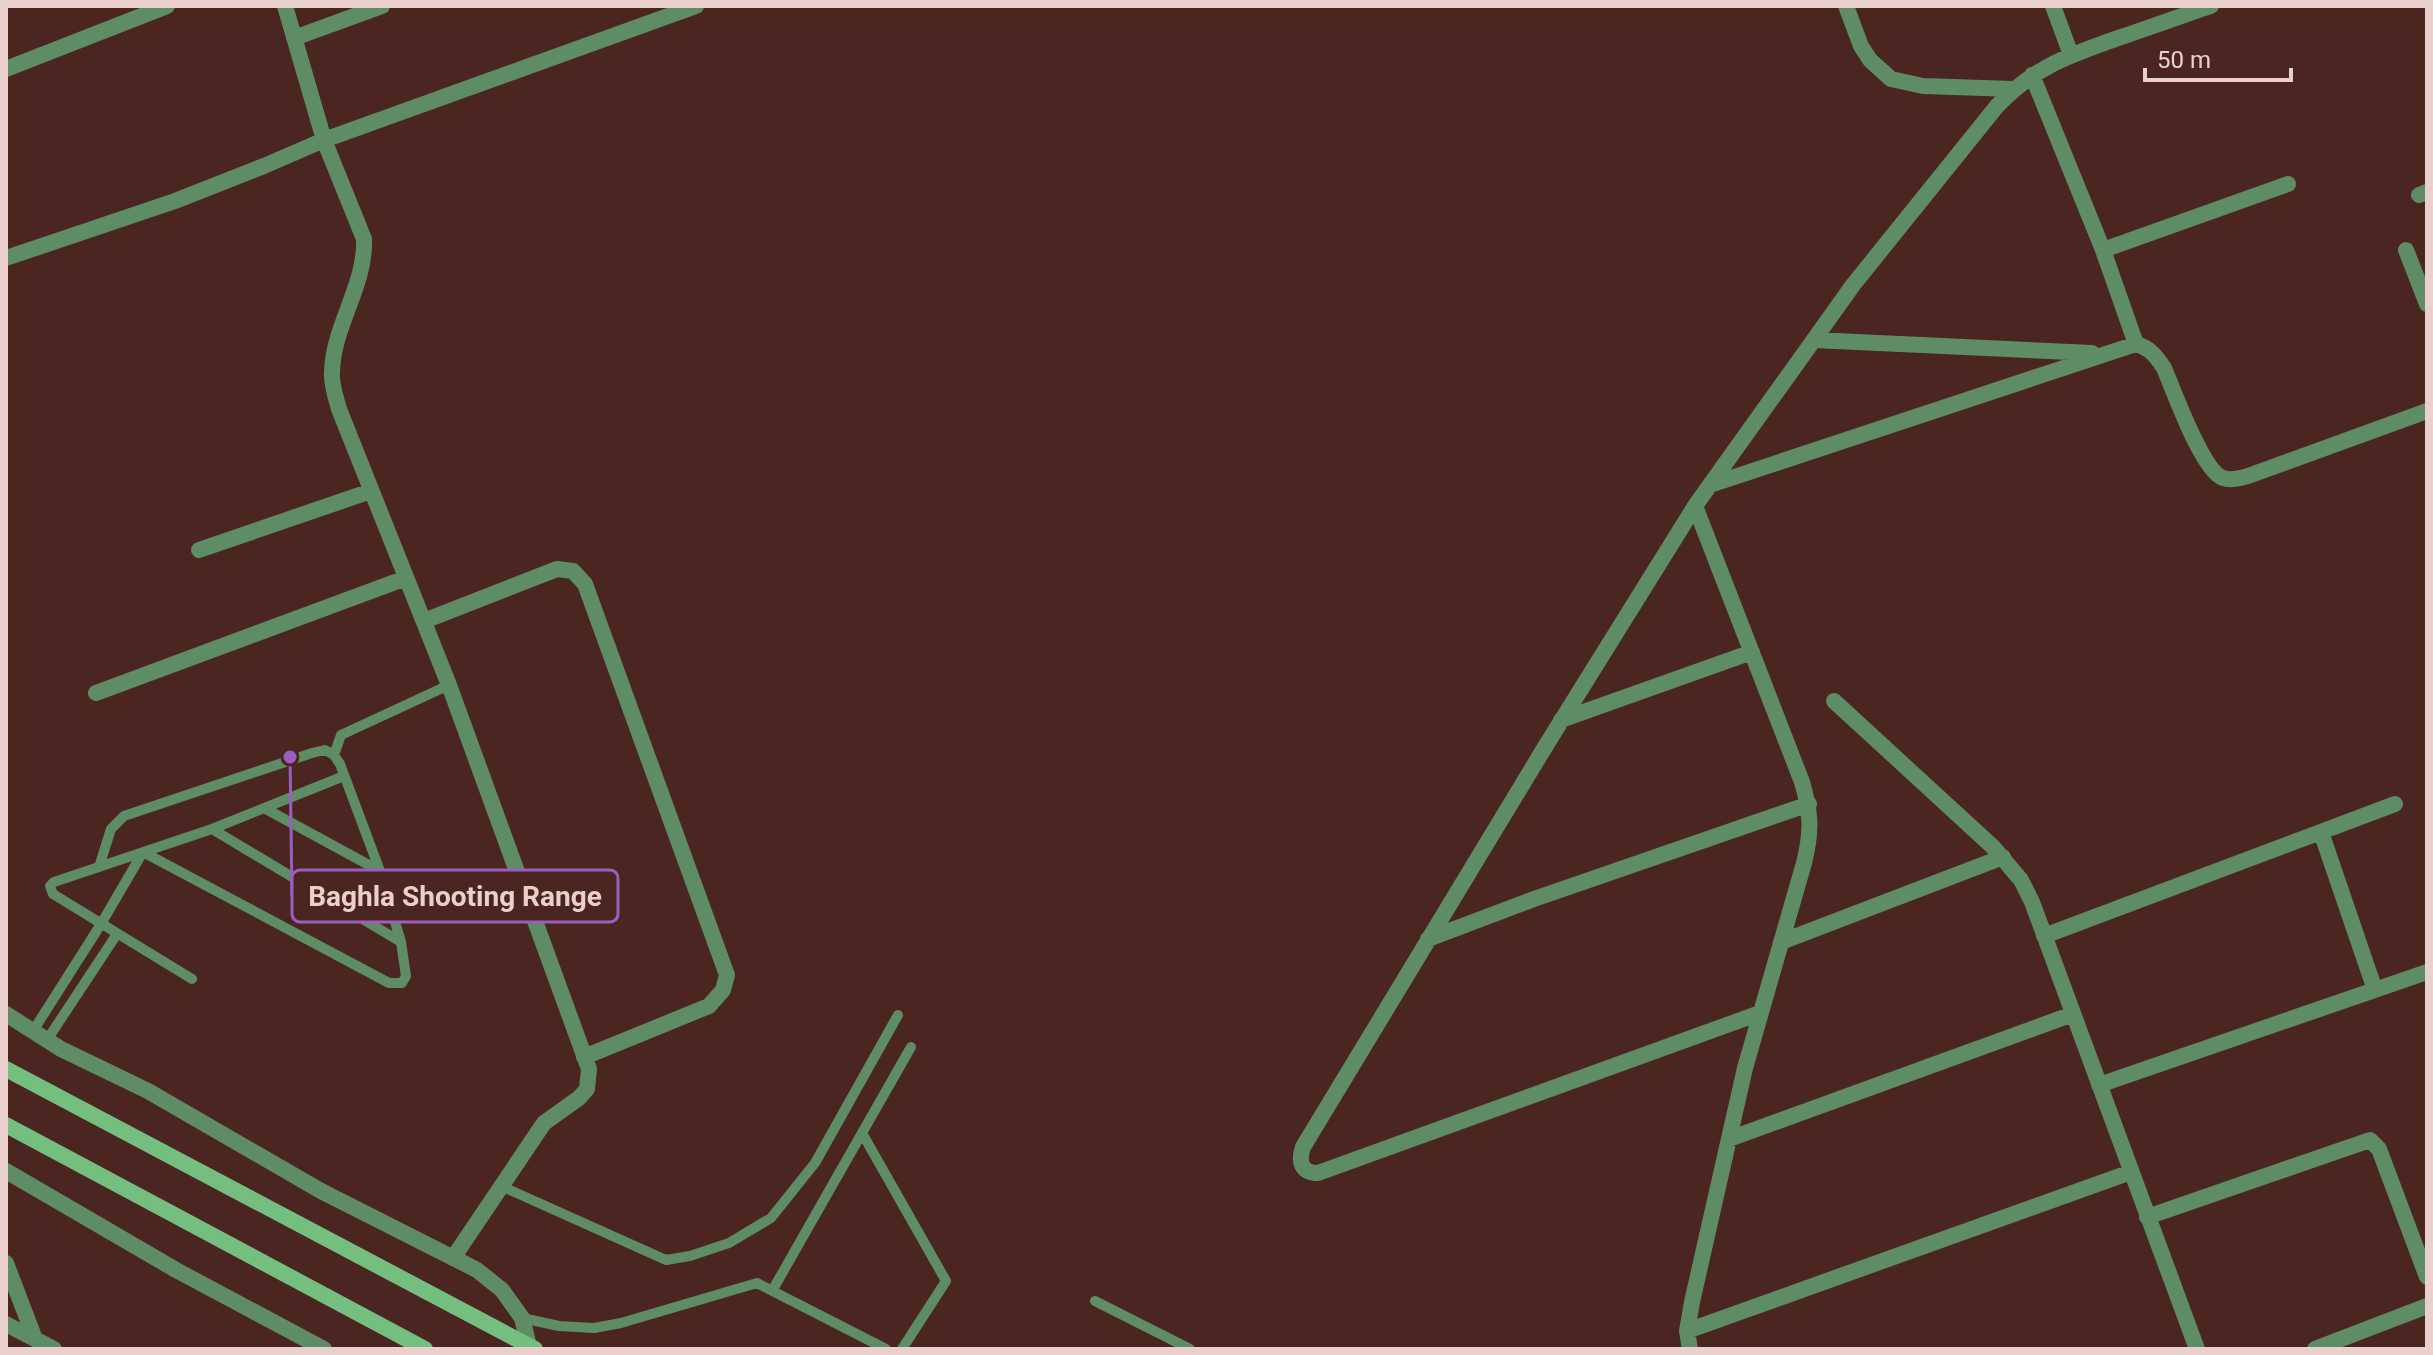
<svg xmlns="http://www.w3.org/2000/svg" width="2433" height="1355" font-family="Roboto,sans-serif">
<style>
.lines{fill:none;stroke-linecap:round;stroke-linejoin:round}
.service{stroke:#5e8c64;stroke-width:10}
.minor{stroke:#5e8c64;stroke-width:16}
.tertiary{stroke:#5e8c64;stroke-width:16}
.secondary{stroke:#74bf80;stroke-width:16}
.leader{fill:none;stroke:#9c5dc3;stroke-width:3}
.callout-dot{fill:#9c5dc3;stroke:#4b2520;stroke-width:3}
.callout{fill:#4b2520;stroke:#9c5dc3;stroke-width:3}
.callout-label{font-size:28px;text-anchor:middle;font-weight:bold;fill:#ead0cc}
</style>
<rect width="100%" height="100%" fill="#4b2520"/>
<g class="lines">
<path class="service" d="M334,755L341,735L449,685
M264,808L380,871
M212,829L401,942
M192,979L53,894L50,886L54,882L212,829L344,776
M33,1031L101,924L143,852L389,983H402L406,976L401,942L380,871L340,764L334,755L325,750L312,753L124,816L111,829L99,867
M47,1040L117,934
M862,1133L946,1281L902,1349
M501,1186L666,1260L690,1256L729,1243L771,1218L815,1163L898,1015
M772,1291L911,1047
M1095,1301L1190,1349
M522,1318L559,1326L594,1328L621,1323L757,1283L886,1349"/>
<path class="minor" d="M1846,6L1861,46L1870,60L1891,79L1923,86L2013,89
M2053,6L2071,55
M294,38L382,6
M6,69L167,6
M2032,75L2103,250L2136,344
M2419,195L2427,192
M2103,250L2288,184
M2406,250L2427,304
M6,258L175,201L264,166L324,140L285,6
M1814,340L2092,353
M1710,485L2136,344C2150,348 2156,356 2164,368C2174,391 2202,471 2223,478C2231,481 2241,478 2248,476L2427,411
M199,550L371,491
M424,621L557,569L573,571L585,584L727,975L723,990L709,1006L584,1057
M96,693L406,578
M1834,701L1993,847L2021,880L2032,902L2197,1349
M1561,720L1752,652
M2321,832L2375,990
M2044,936L2395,804
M1428,939L1534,899L1809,804
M1781,942L2003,857
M1760,1013L1318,1173C1301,1173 1298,1161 1303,1147L1545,747L1695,506L1853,285L1997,106C2034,67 2072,54 2121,37C2151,27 2181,16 2211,6
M2099,1085L2427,972
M1729,1139L2073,1014
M2147,1217L2370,1140L2379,1149L2427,1277
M453,1258L544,1123L579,1098L587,1089L589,1069L449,685L339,409C336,398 331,384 332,372C333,326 366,285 364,239L324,140L696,6
M6,1263L35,1339
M6,1324L54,1349
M1687,1331L2131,1172
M1690,1349L1687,1331L1692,1302L1745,1068L1804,863C1812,831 1811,813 1802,782L1695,506
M2315,1349L2427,1306"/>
<path class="tertiary" d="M6,1014L61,1049L148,1091L321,1191L477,1270L502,1290L522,1318L529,1346
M6,1171L176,1270L324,1349"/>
<path class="secondary" d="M6,1069L535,1349
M6,1125L425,1349"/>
</g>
<path class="leader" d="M290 757L292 896"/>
<circle class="callout-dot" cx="290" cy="757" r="8"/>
<rect class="callout" x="292" y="870" width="326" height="52" rx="8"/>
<g class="callout-label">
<text x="455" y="906">Baghla Shooting Range</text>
</g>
<rect width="2433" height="1355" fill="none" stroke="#ead0cc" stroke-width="16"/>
<path d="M2145 68v12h146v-12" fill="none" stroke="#ead0cc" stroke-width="4"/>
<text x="2157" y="68" font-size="24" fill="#ead0cc" stroke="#4b2520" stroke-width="6" paint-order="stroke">50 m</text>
</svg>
